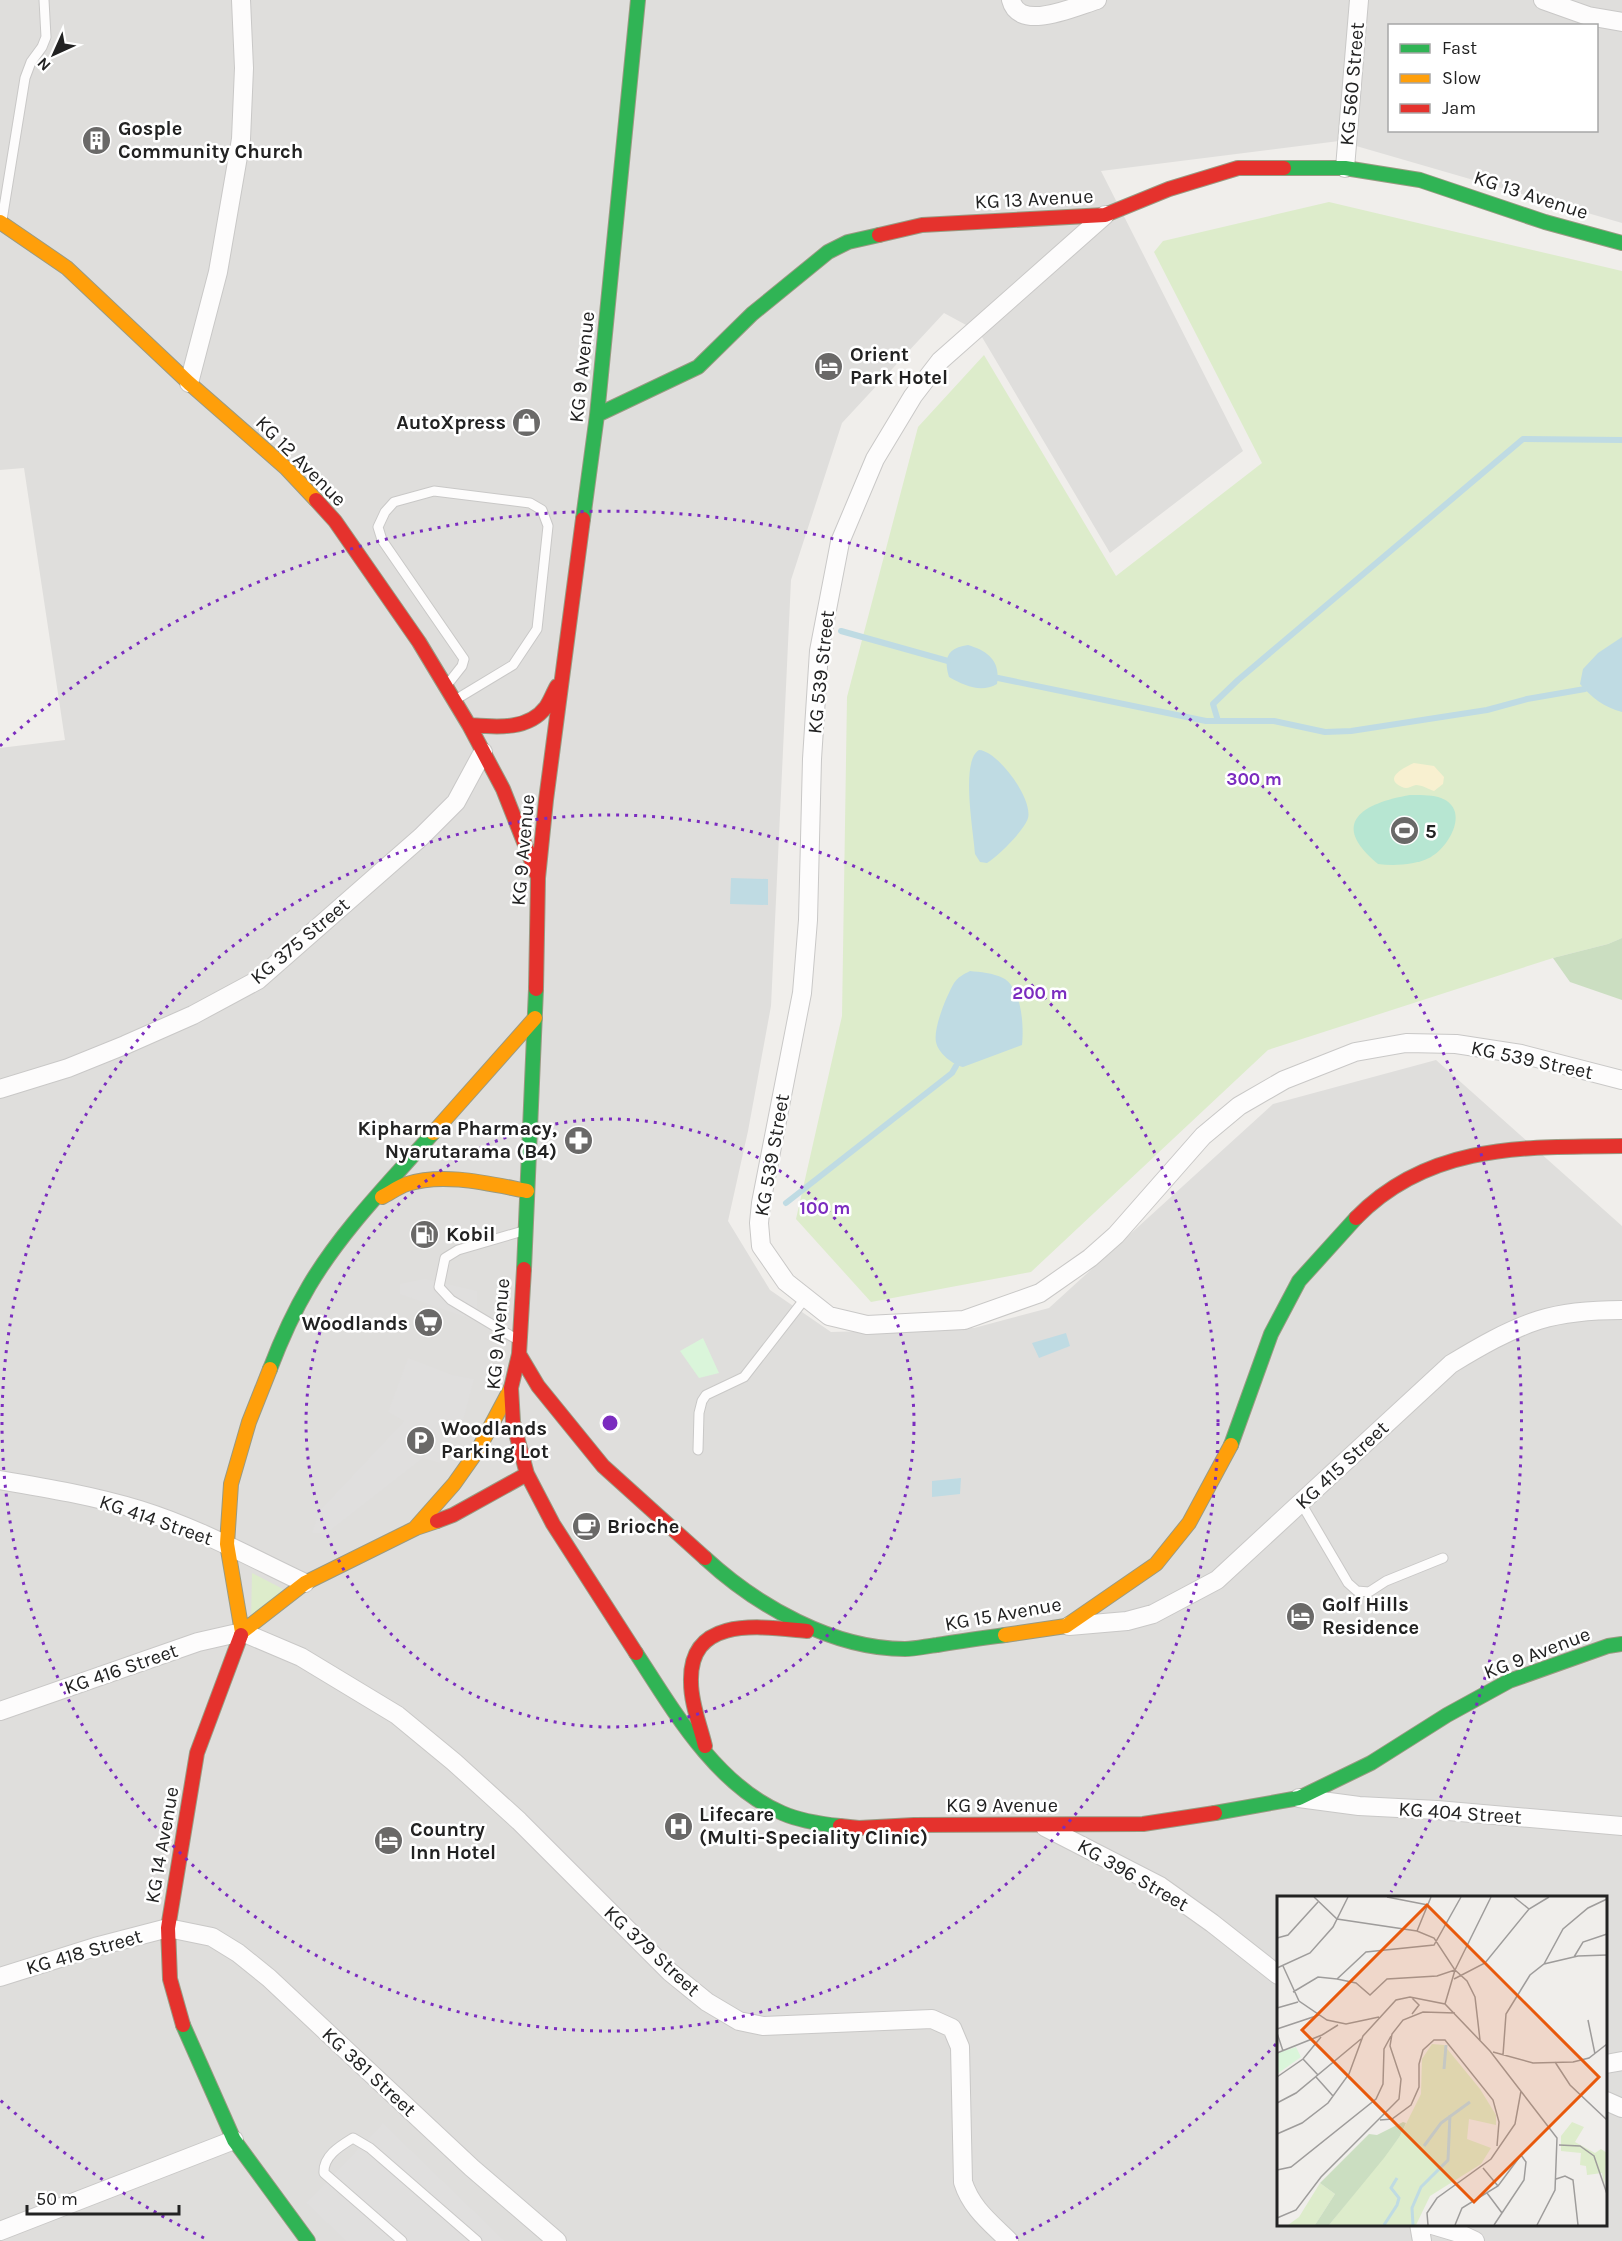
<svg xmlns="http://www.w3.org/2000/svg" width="1622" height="2241" font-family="Karla,sans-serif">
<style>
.residential{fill:#dfdedc;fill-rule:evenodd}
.grass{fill:#ddeccb}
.forest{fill:#cbdec1}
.sand{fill:#f8f0d0}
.park{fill:#daf5da}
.pitch{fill:#b7e6d2}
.parking{fill:#e0dfde}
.water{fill:#bfdbe3}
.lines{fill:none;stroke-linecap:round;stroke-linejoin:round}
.stream{stroke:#bfdbe3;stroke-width:6}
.lane-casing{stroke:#c9c8c7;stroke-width:11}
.street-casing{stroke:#c9c8c7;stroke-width:20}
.fast-casing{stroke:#999a82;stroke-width:16}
.slow-casing{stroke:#999a82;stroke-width:16}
.jam-casing{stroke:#999a82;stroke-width:16}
.lane{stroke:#fdfcfc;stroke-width:9}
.street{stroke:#fdfcfc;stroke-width:18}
.fast{stroke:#30b455;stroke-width:14}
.slow{stroke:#ff9f0a;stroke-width:14}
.jam{stroke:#e5322d;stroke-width:14}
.ring{fill:none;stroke:#7b2cbf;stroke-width:3;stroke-dasharray:3 6}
.labels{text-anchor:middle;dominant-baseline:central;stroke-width:5;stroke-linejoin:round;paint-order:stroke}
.street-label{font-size:20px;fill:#222;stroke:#fff}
.poi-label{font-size:20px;font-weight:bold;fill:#222;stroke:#fff;text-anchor:start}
.inset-river{fill:none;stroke:#bfdbe3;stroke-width:3}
.inset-road{fill:none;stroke:#9e9c9b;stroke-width:1.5}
.view{fill:#e8590c;fill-opacity:0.15;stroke:#e8590c;stroke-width:3}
.inset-edge{fill:none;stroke:#222;stroke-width:3}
.centre{fill:#7b2cbf;stroke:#fff;stroke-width:3}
.ring-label{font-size:18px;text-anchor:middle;font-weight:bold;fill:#7b2cbf;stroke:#fff;stroke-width:5;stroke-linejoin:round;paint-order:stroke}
</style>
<rect width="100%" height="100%" fill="#f0eeeb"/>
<path class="residential" d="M0,0H1622V223L1339,141L1101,171L1243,451L1110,553L979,332L944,313L842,423L791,580L771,1006L748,1131L728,1221L770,1290L831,1332L974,1328L1049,1308L1273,1104L1436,1060L1622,1226V2241H0V748L65,740L24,468L0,470ZM1390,26H1596V130H1390ZM1278,1898H1606V2224H1278Z"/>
<path class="grass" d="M1329,202L1622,271V938L1608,944L1553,958L1268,1050L1031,1272L871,1302L796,1219L842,1016L847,697L918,427L984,355L1116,576L1262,463L1154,252L1163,241Z
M252,1573L283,1589L251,1622Z"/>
<path class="forest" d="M1622,938V1000L1570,982L1553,958L1608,944Z"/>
<path class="sand" d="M1414,763L1434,766L1444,777L1443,784L1434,791C1428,789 1422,785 1416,785C1411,786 1407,790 1402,787C1382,778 1405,767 1414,763Z"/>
<path class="park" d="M703,1338L719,1373L699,1378L680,1351Z"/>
<path class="pitch" d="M1410,795C1419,795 1430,795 1438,797C1472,807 1450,847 1429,858C1415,865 1394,866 1378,864C1328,823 1363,803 1410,795Z"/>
<path class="parking" d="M425,1279L477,1291V1321L400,1294V1284Z
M408,1358L452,1375L474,1379L463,1421L440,1463L423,1458L327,1533H312L319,1511L404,1421L388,1412Z
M383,2123L505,2241H346L306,2203Z"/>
<path class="water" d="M1622,637V712C1604,707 1592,698 1580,684L1583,669L1598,653Z
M968,645C988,651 1001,661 997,684C981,693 965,686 949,677C943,657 948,648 968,645Z
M979,750C998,751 1033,799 1028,818C1024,831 998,856 987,863L980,862L975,854C974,834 960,761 979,750Z
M731,878L768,879V905L730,904Z
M970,971C980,972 993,973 1003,978C1022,988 1024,1026 1022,1045L963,1067C953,1065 938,1053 936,1042C933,1028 947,995 954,983C958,977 964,974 970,971Z
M1066,1333L1070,1346L1039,1358L1032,1343Z
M961,1478L960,1494L932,1497V1481Z"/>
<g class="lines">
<path class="stream" d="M841,631L948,661
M998,678L1206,721H1274L1325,732L1351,731L1487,710L1527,699L1585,689
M1218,721L1213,704L1238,680L1523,439L1622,440
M786,1203L952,1073L956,1066"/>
<defs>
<path id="lane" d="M2,220L25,78L31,62L42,47L46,37L44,0
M447,685L462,666L464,659L382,540L378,527L385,512L394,502L434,491L530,503L542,510L548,526L537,629L513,665L455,700
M518,1340L451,1300L439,1287L445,1258L458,1250L523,1231
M698,1450L699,1413L702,1401L706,1395L744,1377L807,1296
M1301,1503L1348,1583L1357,1591L1369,1592L1386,1581L1443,1558
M402,2241L324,2173C323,2156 340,2146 353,2138L370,2148L477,2241"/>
<path id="street" d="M1011,0C1019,33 1076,6 1097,0
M1543,0L1588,16L1622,22
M1345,168L1359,0
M1105,215L940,361L913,396L875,459L840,542L819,651L812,759L808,920L802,993L761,1203L759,1223L761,1246L786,1282L829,1316L867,1325L964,1320L1040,1293L1090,1258L1116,1235L1203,1136L1239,1106L1284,1080L1355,1052L1406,1043L1456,1044L1521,1054L1622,1080
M189,383L218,272L241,139L244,68L241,0
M0,1089L68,1068L125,1045L193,1015L258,980L421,837L456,802L483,752
M0,1480C47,1488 94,1496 140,1510C198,1528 250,1557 305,1583
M1069,1626L1127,1621L1153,1614L1217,1580L1451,1364C1479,1347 1508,1330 1539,1320C1565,1312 1595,1310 1622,1310
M0,1711L198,1642L242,1632L301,1657L397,1715L454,1762L519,1821L670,1972L707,2002L739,2021L763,2026L932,2019L952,2028L960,2047L963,2182C971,2208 991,2223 1009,2241
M1299,1798L1359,1806L1437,1810L1622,1826
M1045,1827L1160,1886L1212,1923L1278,1975
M0,1977L95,1947L168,1928L212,1937L238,1953L269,1978L472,2168L557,2241
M1606,2064L1622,2061
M1606,2101L1622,2108
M1419,2224L1422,2241
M1429,2224L1456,2232L1475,2241
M0,2231L234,2140"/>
<path id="fast" d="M1284,168H1345L1420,180L1545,222L1622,243
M597,415L698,367L752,314L828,252L848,242L879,235
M583,519L597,415L638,0
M524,1269L536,989
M270,1369C281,1340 293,1313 309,1286C342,1230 390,1182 433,1133
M1231,1445L1271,1334L1299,1281L1356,1218
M705,1558C757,1606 833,1649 905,1649C916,1649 927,1646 937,1645C960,1641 983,1638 1005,1635
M636,1653C673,1710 716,1785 782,1813C800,1821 821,1824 840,1826
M1215,1813L1299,1798L1371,1763L1447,1715L1509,1681L1608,1646L1622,1644
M183,2025L234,2140L308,2241"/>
<path id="slow" d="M0,222L67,268L189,383L286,468L316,500
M433,1133L535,1018
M382,1197C390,1193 398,1187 407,1184C444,1172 490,1184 527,1191
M416,1527L454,1484L478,1450L511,1388
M242,1632L227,1544L231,1484L249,1422L270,1369
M241,1635L242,1632L305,1583L416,1528L437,1521
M1005,1635L1066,1626L1156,1564L1189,1523L1231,1445"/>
<path id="jam" d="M879,235L922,225L1105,215L1169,189L1238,168H1284
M316,500L335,521L419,642L469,725L503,789L537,875
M469,725C495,727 528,731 546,707C550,701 553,693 557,686
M536,989L538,878L546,800L583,519
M1356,1218C1429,1143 1525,1147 1622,1146
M524,1269L519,1354L511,1388L513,1422L527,1474L553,1524L636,1653
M519,1354L538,1386L603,1466L705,1558
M437,1521L453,1515L527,1474
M705,1746C700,1725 691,1704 691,1682C689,1614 763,1627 807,1631
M840,1826L859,1828L914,1825L1143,1824L1215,1813
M183,2025L170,1979L168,1928L197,1753L241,1635"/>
</defs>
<use href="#lane" class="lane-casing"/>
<use href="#street" class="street-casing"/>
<use href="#fast" class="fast-casing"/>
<use href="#slow" class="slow-casing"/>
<use href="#jam" class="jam-casing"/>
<use href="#lane" class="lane"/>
<use href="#street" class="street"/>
<use href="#fast" class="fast"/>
<use href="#slow" class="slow"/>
<use href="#jam" class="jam"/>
</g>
<g class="ring">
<circle cx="610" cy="1423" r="304"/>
<circle cx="610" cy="1423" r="608"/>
<path d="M1276 2044A911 911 0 0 1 1016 2238M204 2238A911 911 0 0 1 0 2100M0 746A911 911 0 0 1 1391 1892"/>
</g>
<defs>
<symbol id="building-disc" viewBox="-11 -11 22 22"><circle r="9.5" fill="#6a6968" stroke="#fff"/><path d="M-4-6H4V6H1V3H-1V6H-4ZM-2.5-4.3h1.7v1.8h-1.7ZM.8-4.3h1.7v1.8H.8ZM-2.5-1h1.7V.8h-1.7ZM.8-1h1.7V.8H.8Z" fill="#fff"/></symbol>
<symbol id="hotel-disc" viewBox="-11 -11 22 22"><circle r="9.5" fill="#6a6968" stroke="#fff"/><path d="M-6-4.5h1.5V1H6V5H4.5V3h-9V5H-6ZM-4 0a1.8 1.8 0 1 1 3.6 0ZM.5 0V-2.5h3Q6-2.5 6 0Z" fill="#fff"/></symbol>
<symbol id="shop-disc" viewBox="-11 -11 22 22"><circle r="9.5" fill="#6a6968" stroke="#fff"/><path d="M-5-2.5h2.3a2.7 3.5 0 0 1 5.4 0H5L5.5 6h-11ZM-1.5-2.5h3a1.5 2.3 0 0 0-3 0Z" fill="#fff"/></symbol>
<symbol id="stadium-disc" viewBox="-11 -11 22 22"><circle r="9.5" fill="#6a6968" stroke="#fff"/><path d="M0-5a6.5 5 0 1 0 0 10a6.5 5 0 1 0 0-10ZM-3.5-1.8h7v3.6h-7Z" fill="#fff"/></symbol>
<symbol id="pharmacy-disc" viewBox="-11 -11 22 22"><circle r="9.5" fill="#6a6968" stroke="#fff"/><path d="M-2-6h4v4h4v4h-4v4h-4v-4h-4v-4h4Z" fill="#fff"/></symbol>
<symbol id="fuel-disc" viewBox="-11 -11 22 22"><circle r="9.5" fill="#6a6968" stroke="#fff"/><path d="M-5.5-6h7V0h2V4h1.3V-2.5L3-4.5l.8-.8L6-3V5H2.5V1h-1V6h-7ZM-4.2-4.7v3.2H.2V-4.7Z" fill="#fff"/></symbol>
<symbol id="supermarket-disc" viewBox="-11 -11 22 22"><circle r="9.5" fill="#6a6968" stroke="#fff"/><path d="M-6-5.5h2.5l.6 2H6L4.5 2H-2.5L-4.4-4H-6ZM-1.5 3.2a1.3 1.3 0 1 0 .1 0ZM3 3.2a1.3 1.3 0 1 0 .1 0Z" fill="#fff"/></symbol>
<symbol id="parking-disc" viewBox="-11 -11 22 22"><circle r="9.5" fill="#6a6968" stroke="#fff"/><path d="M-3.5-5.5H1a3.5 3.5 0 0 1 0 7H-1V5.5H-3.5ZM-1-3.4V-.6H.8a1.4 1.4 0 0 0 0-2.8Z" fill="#fff"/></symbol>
<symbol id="cafe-disc" viewBox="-11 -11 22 22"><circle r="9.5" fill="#6a6968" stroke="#fff"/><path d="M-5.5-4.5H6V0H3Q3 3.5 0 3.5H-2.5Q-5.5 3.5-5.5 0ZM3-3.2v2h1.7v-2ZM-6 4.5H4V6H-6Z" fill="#fff"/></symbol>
<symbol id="hospital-disc" viewBox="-11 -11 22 22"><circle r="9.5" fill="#6a6968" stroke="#fff"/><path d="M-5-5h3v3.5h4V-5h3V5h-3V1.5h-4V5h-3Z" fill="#fff"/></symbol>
</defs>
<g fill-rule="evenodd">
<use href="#building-disc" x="80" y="124" width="33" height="33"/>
<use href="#hotel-disc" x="812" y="350" width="33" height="33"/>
<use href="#shop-disc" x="510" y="406" width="33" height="33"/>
<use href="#stadium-disc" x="1388" y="814" width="33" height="33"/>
<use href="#pharmacy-disc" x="562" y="1124" width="33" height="33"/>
<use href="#fuel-disc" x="408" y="1218" width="33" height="33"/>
<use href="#supermarket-disc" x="412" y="1306" width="33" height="33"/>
<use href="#parking-disc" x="404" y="1424" width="33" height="33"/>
<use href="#cafe-disc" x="570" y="1510" width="33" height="33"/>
<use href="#hotel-disc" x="1284" y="1600" width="33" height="33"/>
<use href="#hospital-disc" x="662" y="1810" width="33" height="33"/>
<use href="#hotel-disc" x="372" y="1824" width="33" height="33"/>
</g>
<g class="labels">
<g class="street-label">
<text transform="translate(1352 84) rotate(-85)">KG 560 Street</text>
<text transform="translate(1531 195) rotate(18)">KG 13 Avenue</text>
<text transform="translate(1034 199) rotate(-3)">KG 13 Avenue</text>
<text transform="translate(582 367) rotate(-84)">KG 9 Avenue</text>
<text transform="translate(301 461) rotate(45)">KG 12 Avenue</text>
<text transform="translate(821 672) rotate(-84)">KG 539 Street</text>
<text transform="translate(523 850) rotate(-85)">KG 9 Avenue</text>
<text transform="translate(300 941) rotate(-40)">KG 375 Street</text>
<text transform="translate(1532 1060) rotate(12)">KG 539 Street</text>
<text transform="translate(772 1155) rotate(-80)">KG 539 Street</text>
<text transform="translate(498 1334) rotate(-85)">KG 9 Avenue</text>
<text transform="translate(1342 1465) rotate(-43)">KG 415 Street</text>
<text transform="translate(156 1520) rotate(19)">KG 414 Street</text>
<text transform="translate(1003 1614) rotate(-10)">KG 15 Avenue</text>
<text transform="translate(1537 1653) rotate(-21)">KG 9 Avenue</text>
<text transform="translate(121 1669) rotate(-19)">KG 416 Street</text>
<text x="1002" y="1805">KG 9 Avenue</text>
<text transform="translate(1460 1813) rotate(4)">KG 404 Street</text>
<text transform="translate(162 1845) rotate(-80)">KG 14 Avenue</text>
<text transform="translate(1133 1875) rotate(30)">KG 396 Street</text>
<text transform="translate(652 1951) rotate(43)">KG 379 Street</text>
<text transform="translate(84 1952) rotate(-16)">KG 418 Street</text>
<text transform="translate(369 2072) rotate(43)">KG 381 Street</text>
</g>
<g class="poi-label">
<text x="118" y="128">Gosple<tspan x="118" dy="23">Community Church</tspan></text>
<text x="850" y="354">Orient<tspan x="850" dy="23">Park Hotel</tspan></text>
<text x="506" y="422" text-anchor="end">AutoXpress</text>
<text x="1425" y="831">5</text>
<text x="557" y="1128" text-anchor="end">Kipharma Pharmacy,<tspan x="557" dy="23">Nyarutarama (B4)</tspan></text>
<text x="446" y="1234">Kobil</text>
<text x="408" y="1323" text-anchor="end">Woodlands</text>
<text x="441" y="1428">Woodlands<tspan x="441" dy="23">Parking Lot</tspan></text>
<text x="607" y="1526">Brioche</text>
<text x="1322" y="1604">Golf Hills<tspan x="1322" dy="23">Residence</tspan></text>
<text x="699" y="1814">Lifecare<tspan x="699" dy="23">(Multi-Speciality Clinic)</tspan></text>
<text x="410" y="1829">Country<tspan x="410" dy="23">Inn Hotel</tspan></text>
</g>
</g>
<g transform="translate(1277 1896)">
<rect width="330" height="330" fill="#f0eeeb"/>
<path d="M155,148L167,149L203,193L219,219V229L192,223L190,243L214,252L204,268L153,300L139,329H52L123,240L144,198L145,163ZM295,226L307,231L298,246L318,257L324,253L330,257L327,290L325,277L310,279L309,270L303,269L304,257L284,255V240ZM43,287L58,298L38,329H11L22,321Z" fill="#ddeccb"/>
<path d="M126,226L129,227L123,240L107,262L52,329H38L58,298L43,287L92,238L100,239Z" fill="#cbdec1"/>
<path d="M19,151L24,161L0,178V157Z" fill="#daf5da"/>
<path class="inset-river" d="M167,173L169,149M147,250L164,227L193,206M107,329L120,309L122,302L114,292L120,282M136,329L135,312L144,291L171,264L173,219"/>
<path class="inset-road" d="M37,1L60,23L140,35L157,42L178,74L168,108M110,1L151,9M237,1L252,13M140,35L154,1M0,42L11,39L41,6M297,61L306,46L330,38M267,68L286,33L311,12L330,3M6,70L22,105L50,124L69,128L102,121M0,72L33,57L56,31L71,1M178,74L190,85L198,101L203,144M60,83L79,87L93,99L110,83L160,80L178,74L214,1M177,83L208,67L252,13L272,1M16,96L41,81L60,83L89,56L157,49L184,1M0,112L21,106M135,118L142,109L135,102M311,124L318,158M0,133L42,119M0,137L6,155M216,156L256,167L296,166L312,162L330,148M0,157L45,139L61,129M226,159L229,118L253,79L267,68L301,60L330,59M26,163L41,179M278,166L293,189L330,224M0,181L26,163L44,141M39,181L56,200M0,207L19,197L84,143M103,224L115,223L134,209L142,191V168L146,154L157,144H168L216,204L222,226L220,250M0,238L25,227L51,207L72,178L86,140L119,104L133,101L168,108L213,155L280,242L278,294L260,329M282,249L303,250L317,260L330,298M206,272L221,290M0,274L14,271L99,203L106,188L107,153L114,140M279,283L288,280L296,284L301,329M210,297L225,317M0,322L19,314L44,281L122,203L124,183L113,150L115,138L126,124L146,116L178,117M151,329L150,317L160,302L214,263L238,228L244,195M178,329L185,312L221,290L244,259L249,266L247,284L217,329"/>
<path class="view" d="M150,9L322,181L197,306L25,134Z"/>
<rect width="330" height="330" class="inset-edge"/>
</g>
<circle cx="610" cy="1423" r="9" class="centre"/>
<g class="ring-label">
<text x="1254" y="785">300 m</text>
<text x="1040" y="999">200 m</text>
<text x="825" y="1214">100 m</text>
</g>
<rect x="1388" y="24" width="210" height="108" fill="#ffffff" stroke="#a7a7a7" stroke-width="1.5"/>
<rect x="1400" y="44" width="30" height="9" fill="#30b455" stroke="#a7a7a7" stroke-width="1.5"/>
<text x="1442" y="54" font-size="18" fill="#222222">Fast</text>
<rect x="1400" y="74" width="30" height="9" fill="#ff9f0a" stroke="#a7a7a7" stroke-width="1.5"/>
<text x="1442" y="84" font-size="18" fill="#222222">Slow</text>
<rect x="1400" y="104" width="30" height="9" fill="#e5322d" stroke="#a7a7a7" stroke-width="1.5"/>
<text x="1442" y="114" font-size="18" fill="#222222">Jam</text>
<g transform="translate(54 54) rotate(225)" stroke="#ffffff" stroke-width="4.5" paint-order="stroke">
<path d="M0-4.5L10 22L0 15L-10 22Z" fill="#222222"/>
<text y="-9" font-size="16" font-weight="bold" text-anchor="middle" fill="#222222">N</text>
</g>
<path d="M27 2205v9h152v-9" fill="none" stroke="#222222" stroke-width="3"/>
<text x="36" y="2205" font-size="18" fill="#222222" stroke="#ffffff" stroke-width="4.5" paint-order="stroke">50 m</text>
</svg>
